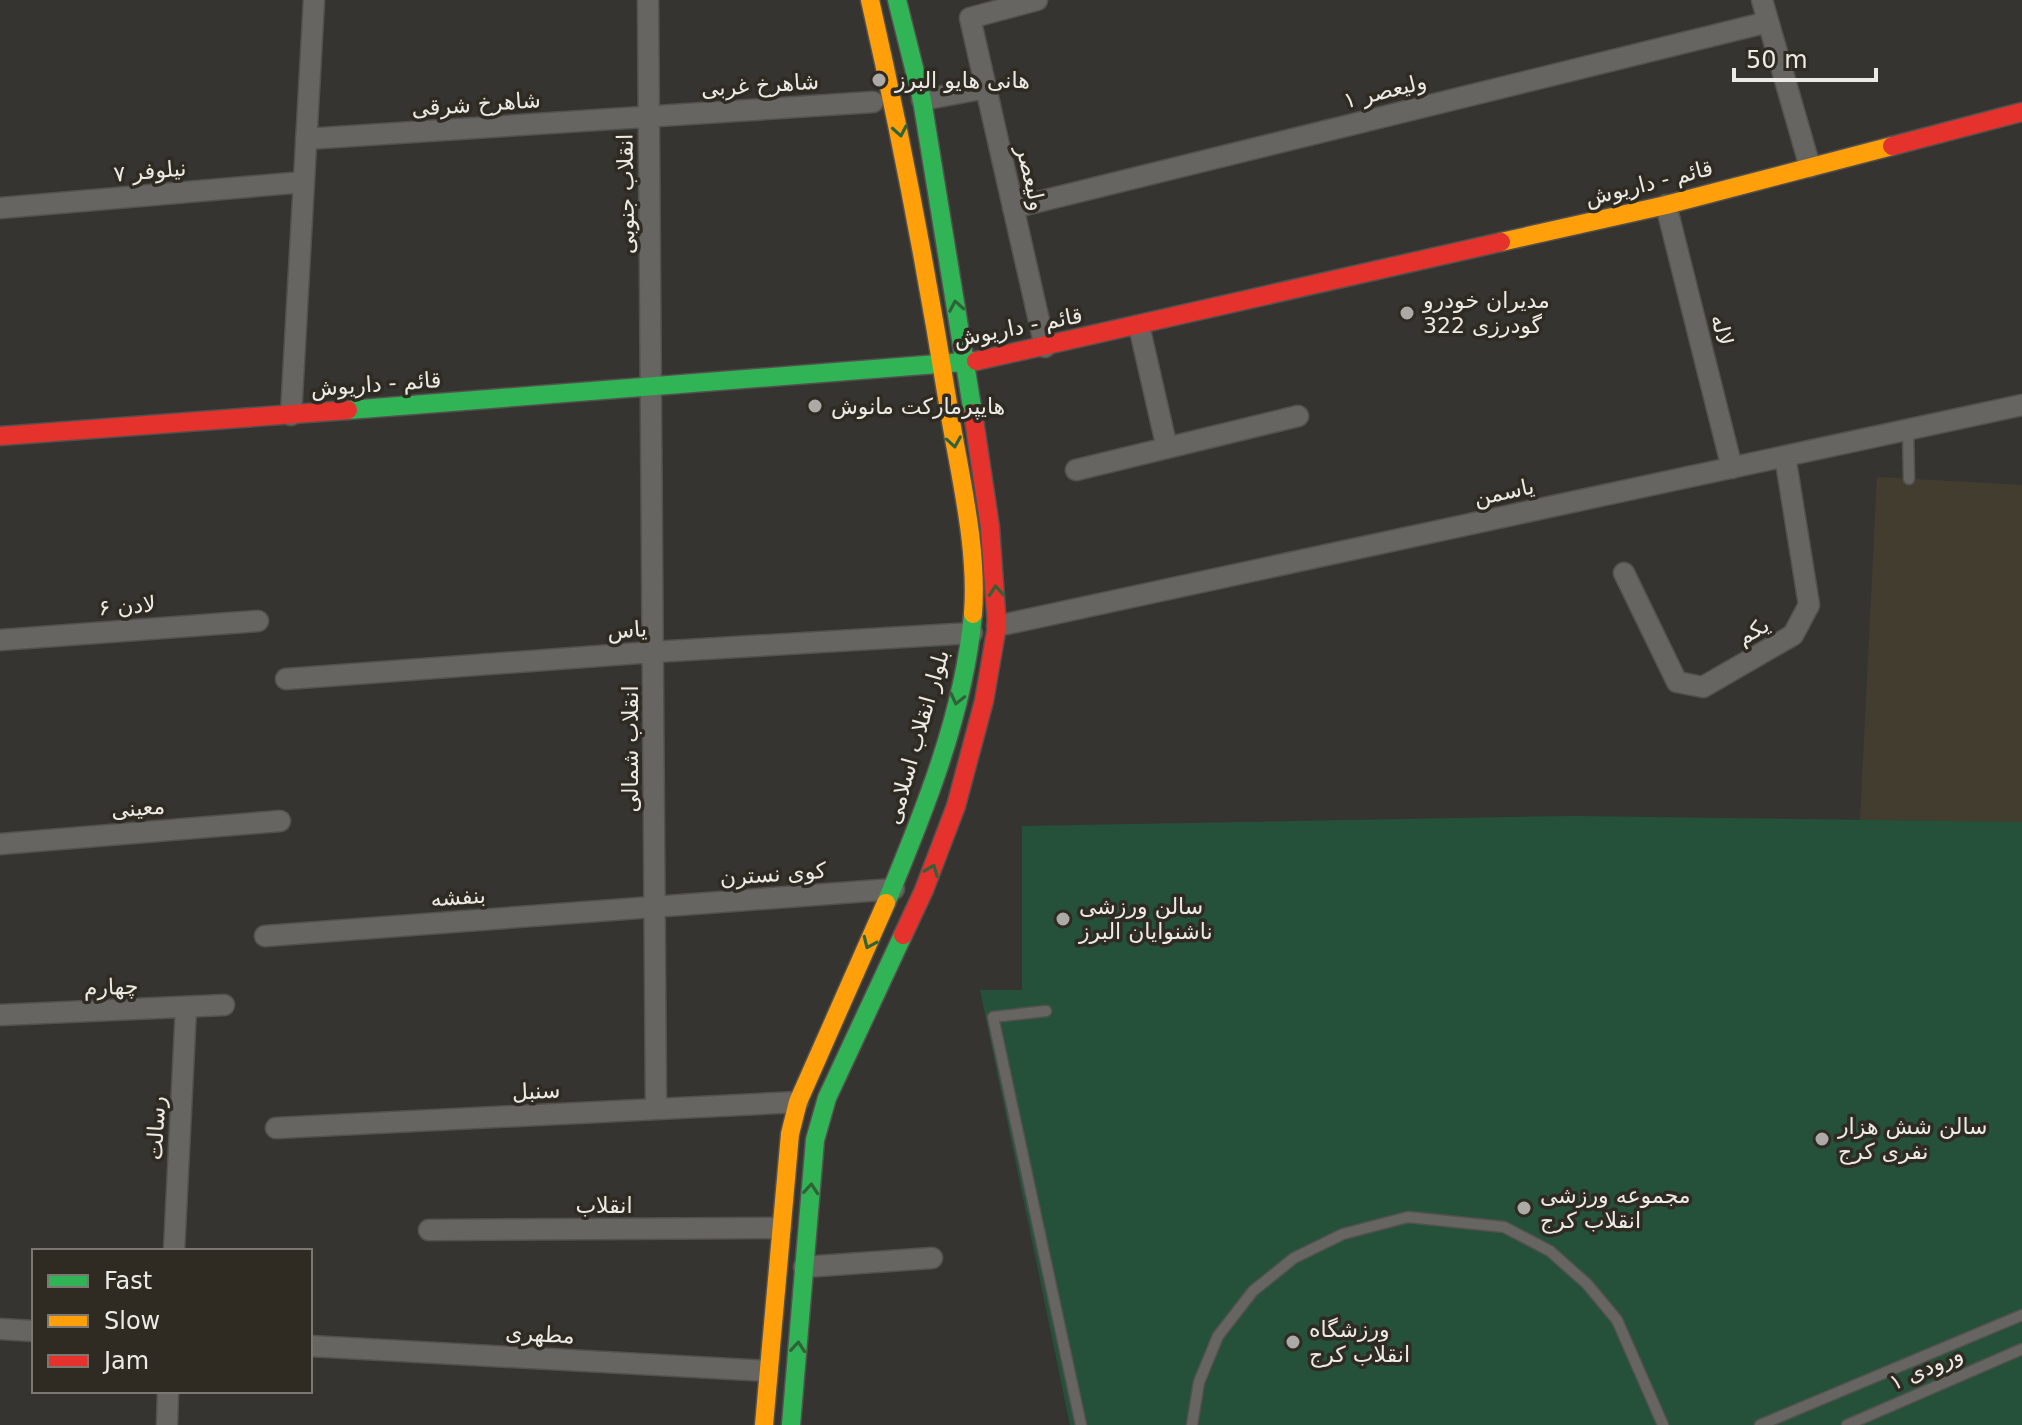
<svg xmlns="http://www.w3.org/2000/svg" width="2022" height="1425" font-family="'DejaVu Sans',Vazirmatn,sans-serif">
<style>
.built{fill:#433d30}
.grass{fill:#25513a}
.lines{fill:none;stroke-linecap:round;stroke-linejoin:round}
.lane-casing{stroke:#53514e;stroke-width:13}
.street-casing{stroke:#53514e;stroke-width:23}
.fast-casing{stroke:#53514e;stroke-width:21}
.slow-casing{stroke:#53514e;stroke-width:21}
.jam-casing{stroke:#53514e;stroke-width:21}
.lane{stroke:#676561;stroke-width:10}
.street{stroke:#676561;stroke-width:20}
.fast{stroke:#30b455;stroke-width:18}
.slow{stroke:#ff9f0a;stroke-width:18}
.jam{stroke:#e5322d;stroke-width:18}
.oneway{stroke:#2f6237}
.poi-dot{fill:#acaaa6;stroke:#2f2b23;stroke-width:3}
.labels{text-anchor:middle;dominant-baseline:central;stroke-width:7;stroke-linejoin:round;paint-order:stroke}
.poi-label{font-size:22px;fill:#eceae5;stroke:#2f2b23;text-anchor:start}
.street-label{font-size:22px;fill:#eceae5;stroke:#2f2b23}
</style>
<rect width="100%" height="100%" fill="#363430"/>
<path class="built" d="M1877,477L2022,485V822L1860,820Z"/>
<path class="grass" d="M1572,816L2022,822V1425H1070L980,990H1022V826Z"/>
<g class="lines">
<defs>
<path id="lane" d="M1908,430L1909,479
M1046,1011L993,1017L1081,1425
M1192,1425L1199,1382L1218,1336L1253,1291L1294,1258L1343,1234L1408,1217L1504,1227L1550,1251L1587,1284L1617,1320L1663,1425
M1760,1425L2022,1315
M1847,1425L2022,1349"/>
<path id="street" d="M648,0L656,1109
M1037,0L970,18L1045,347
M1762,0L1810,167
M922,100L986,88
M306,139L873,102
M1666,205L1732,468
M0,208L304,182
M1013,208L1768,22
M1139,326L1167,448
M291,415L314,0
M1076,470L1298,416
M1624,573L1677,682L1703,687L1793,635L1809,605L1785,456
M997,626L2022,405
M0,640L258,621
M286,679L653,652L972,633
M0,844L280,821
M265,936L894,889
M0,1015L224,1005
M276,1128L798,1102
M429,1230L781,1228
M174,1251L186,1008
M804,1267L932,1258
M0,1329L34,1331
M310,1346L768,1371
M167,1425L168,1391"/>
<path id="fast" d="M897,0L922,100L973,413
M348,410L976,361
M886,903C924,812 964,714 973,614
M791,1425L815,1140L827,1098L903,935"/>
<path id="slow" d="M870,0C901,136 927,273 949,410C960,477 978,547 973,614
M1501,242L1666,205L1892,146
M764,1425L790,1134L798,1102L886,903"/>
<path id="jam" d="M1892,146L2022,112
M976,361L1501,242
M0,436L348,410
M903,935L924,890L956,806L984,701L997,626L990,527L973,413"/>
</defs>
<use href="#lane" class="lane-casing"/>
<use href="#street" class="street-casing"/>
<use href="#fast" class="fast-casing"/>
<use href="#slow" class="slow-casing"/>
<use href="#jam" class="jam-casing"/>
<use href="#lane" class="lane"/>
<use href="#street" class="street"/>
<use href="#fast" class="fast"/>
<use href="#slow" class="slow"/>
<use href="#jam" class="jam"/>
</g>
<defs><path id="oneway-chevron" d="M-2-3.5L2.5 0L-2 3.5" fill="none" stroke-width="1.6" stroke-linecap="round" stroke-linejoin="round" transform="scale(2)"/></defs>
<g class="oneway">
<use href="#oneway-chevron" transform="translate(900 131) rotate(80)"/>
<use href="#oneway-chevron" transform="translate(956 306) rotate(-100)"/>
<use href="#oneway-chevron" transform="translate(954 442) rotate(81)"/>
<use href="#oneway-chevron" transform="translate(996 591) rotate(-94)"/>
<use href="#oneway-chevron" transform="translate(957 699) rotate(103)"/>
<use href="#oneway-chevron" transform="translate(932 870) rotate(-69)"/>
<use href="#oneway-chevron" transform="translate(869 943) rotate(114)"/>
<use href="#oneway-chevron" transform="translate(811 1189) rotate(-85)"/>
<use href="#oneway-chevron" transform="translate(798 1347) rotate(-85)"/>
</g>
<g class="poi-dot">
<circle cx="879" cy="80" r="8"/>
<circle cx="1407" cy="313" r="8"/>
<circle cx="815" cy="406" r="8"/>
<circle cx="1063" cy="919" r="8"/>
<circle cx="1822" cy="1139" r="8"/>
<circle cx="1524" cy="1208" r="8"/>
<circle cx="1293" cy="1342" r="8"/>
</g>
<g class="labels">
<g class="poi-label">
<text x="895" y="80">هانی هایو البرز</text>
<text x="1423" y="300">مدیران خودرو<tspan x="1423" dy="25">گودرزی 322</tspan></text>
<text x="831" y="406">هایپرمارکت مانوش</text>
<text x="1079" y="906">سالن ورزشی<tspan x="1079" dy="25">ناشنوایان البرز</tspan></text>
<text x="1838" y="1126">سالن شش هزار<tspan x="1838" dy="25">نفری کرج</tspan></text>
<text x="1540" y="1195">مجموعه ورزشی<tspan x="1540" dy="25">انقلاب کرج</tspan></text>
<text x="1309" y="1329">ورزشگاه<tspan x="1309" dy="25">انقلاب کرج</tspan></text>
</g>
<g class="street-label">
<text transform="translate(760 85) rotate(-4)">شاهرخ غربی</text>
<text transform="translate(1385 91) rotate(-14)">ولیعصر ۱</text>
<text transform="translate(476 104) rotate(-4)">شاهرخ شرقی</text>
<text transform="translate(150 171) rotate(-5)">نیلوفر ۷</text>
<text transform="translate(1031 178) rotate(77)">ولیعصر</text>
<text transform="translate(1649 183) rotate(-14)">قائم - داریوش</text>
<text transform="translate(626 194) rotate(-91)">انقلاب جنوبی</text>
<text transform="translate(1018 327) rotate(-11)">قائم - داریوش</text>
<text transform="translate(1722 330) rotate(76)">لاله</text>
<text transform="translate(376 384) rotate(-4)">قائم - داریوش</text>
<text transform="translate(1504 492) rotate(-12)">یاسمن</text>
<text transform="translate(127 606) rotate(-4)">لادن ۶</text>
<text transform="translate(627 630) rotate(-4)">یاس</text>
<text transform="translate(1753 631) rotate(-30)">یکم</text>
<text transform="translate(917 737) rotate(-74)">بلوار انقلاب اسلامی</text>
<text transform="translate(630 749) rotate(-90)">انقلاب شمالی</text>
<text transform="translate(138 808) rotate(-5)">معینی</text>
<text transform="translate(773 874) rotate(-4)">کوی نسترن</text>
<text transform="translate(458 897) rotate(-4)">بنفشه</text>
<text transform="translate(111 987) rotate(-2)">چهارم</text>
<text transform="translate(536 1091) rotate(-3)">سنبل</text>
<text transform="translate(156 1128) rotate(-87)">رسالت</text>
<text x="604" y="1205">انقلاب</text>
<text transform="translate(540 1334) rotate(3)">مطهری</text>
<text transform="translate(1926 1368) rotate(-24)">ورودی ۱</text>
</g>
</g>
<rect x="32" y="1249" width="280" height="144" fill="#2f2b23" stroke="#7b7771" stroke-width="2"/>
<rect x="48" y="1275" width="40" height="12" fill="#30b455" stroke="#7b7771" stroke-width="2"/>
<text x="104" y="1289" font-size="24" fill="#eceae5">Fast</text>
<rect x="48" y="1315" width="40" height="12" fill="#ff9f0a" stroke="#7b7771" stroke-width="2"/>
<text x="104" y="1329" font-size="24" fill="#eceae5">Slow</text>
<rect x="48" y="1355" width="40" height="12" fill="#e5322d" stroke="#7b7771" stroke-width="2"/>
<text x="104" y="1369" font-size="24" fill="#eceae5">Jam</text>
<path d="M1734 68v12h142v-12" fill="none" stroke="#eceae5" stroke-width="4"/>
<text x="1746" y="68" font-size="24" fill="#eceae5" stroke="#2f2b23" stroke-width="6" paint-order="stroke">50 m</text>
</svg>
